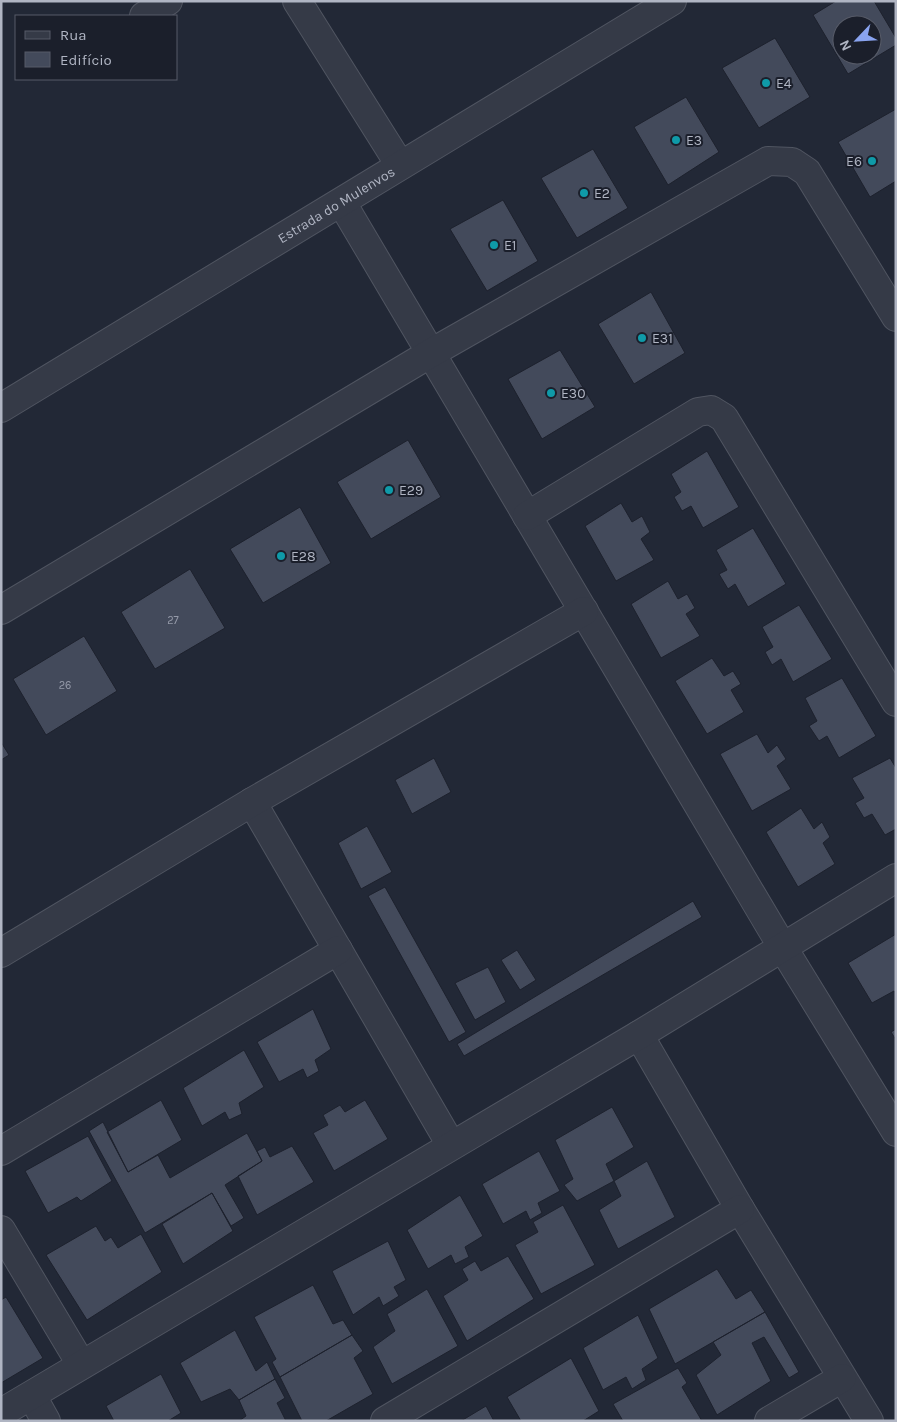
<svg xmlns="http://www.w3.org/2000/svg" width="897" height="1422" font-family="Karla,sans-serif">
<style>
.building{fill:#434a5b;stroke:#1d212d;fill-rule:evenodd}
.lines{fill:none;stroke-linecap:round;stroke-linejoin:round}
.minor-casing{stroke:#505561;stroke-width:30}
.minor{stroke:#353a47;stroke-width:28}
.culture-dot{fill:#0f9aa8;stroke:#1b1f2b;stroke-width:2}
.labels{text-anchor:middle;dominant-baseline:central;stroke-width:4;stroke-linejoin:round;paint-order:stroke}
.number-label{font-size:11px;fill:#959aa9}
.poi-label{font-size:14px;fill:#b0b5c3;stroke:#1b1f2b;text-anchor:start}
.street-label{font-size:14px;fill:#b0b5c3;stroke:#1b1f2b}
</style>
<rect width="100%" height="100%" fill="#222836"/>
<path class="building" d="M836,1H874L896,38V45L848,74L813,15ZM842,25H872V55H842Z
M775,38L810,97L759,128L722,68Z
M686,97L719,152L668,185L634,127Z
M896,109V181L870,197L838,142Z
M593,149L628,208L577,238L541,178Z
M503,200L538,261L487,291L450,229Z
M651,292L685,353L634,384L598,324Z
M560,350L595,407L542,439L508,379Z
M408,440L441,497L371,539L337,482Z
M707,451L739,507L703,528L691,506L682,511L674,497L681,492L671,474Z
M621,503L632,522L642,516L650,532L641,539L654,560L616,581L585,526Z
M300,507L331,563L263,603L230,549Z
M753,528L786,584L748,607L735,584L728,589L719,574L727,570L716,550Z
M190,569L225,628L155,669L121,612Z
M668,581L678,599L687,594L695,608L686,614L700,636L661,658L631,604Z
M799,605L832,659L793,682L781,659L772,665L765,652L773,647L762,627Z
M84,636L117,691L46,735L13,679Z
M712,658L724,676L733,671L741,684L731,690L744,712L707,734L675,681Z
M842,678L876,736L839,758L827,736L819,741L809,726L817,721L805,698Z
M757,734L768,753L777,745L786,759L777,766L791,789L752,811L720,754Z
M1,742L9,755L1,760Z
M434,758L451,792L412,814L395,780Z
M890,758L896,768V829L885,835L872,814L864,818L855,803L864,798L852,778Z
M801,808L814,829L822,822L830,837L823,843L835,864L798,887L766,832Z
M367,826L392,872L361,889L338,843Z
M385,887L466,1032L449,1042L368,896Z
M693,901L702,917L464,1056L457,1044Z
M896,934V994L894,991L872,1003L848,963Z
M517,950L536,980L520,990L501,960Z
M488,967L506,1002L475,1020L455,983Z
M313,1009L331,1049L315,1060L319,1071L307,1078L303,1069L279,1082L257,1042Z
M896,1029V1040L891,1032Z
M244,1050L264,1087L239,1103L242,1114L229,1120L225,1112L202,1126L183,1088Z
M161,1100L182,1140L128,1172L107,1132Z
M365,1100L388,1139L334,1171L313,1133L328,1125L323,1115L340,1105L345,1112Z
M612,1107L634,1147L606,1164L614,1181L577,1201L564,1185L573,1179L555,1140Z
M103,1122L128,1172L158,1155L170,1178L247,1133L262,1161L225,1185L244,1218L231,1226L212,1193L145,1233L89,1131Z
M88,1136L112,1181L81,1201L77,1197L48,1213L25,1171Z
M292,1146L314,1182L257,1215L238,1176L262,1161L257,1151L265,1147L270,1157Z
M539,1151L560,1191L538,1203L542,1213L530,1220L526,1211L503,1224L482,1184Z
M647,1161L675,1217L618,1249L599,1210L621,1196L614,1181Z
M212,1193L233,1231L183,1264L162,1224Z
M460,1195L483,1236L465,1247L469,1257L455,1264L451,1255L428,1269L407,1230Z
M563,1205L595,1265L541,1294L515,1245L538,1232L533,1222Z
M96,1226L105,1241L111,1237L118,1248L141,1234L162,1272L87,1320L46,1255Z
M388,1241L406,1280L394,1287L399,1296L383,1306L379,1297L353,1315L332,1271Z
M508,1256L534,1299L467,1341L443,1296L468,1280L462,1269L475,1261L481,1271Z
M717,1269L736,1299L751,1290L765,1312L675,1364L649,1309Z
M313,1285L333,1324L343,1320L352,1335L280,1377L272,1362L276,1359L254,1317Z
M427,1289L458,1346L392,1384L373,1347L395,1331L387,1314Z
M6,1297L43,1358L1,1383V1300Z
M765,1312L799,1372L789,1378L764,1337L752,1343L771,1381L717,1415L696,1375L721,1355L713,1342Z
M638,1315L658,1358L642,1369L646,1380L632,1389L626,1377L603,1390L583,1348Z
M235,1330L256,1371L267,1362L275,1379L239,1400L230,1389L201,1402L180,1363Z
M352,1335L363,1351L354,1358L373,1394L326,1421H302L280,1377Z
M571,1358L599,1411L583,1421H521L507,1397Z
M678,1368L687,1383L682,1387L702,1421H623L613,1404Z
M161,1374L181,1413L168,1421H114L106,1406Z
M275,1379L285,1398L277,1403L286,1421H239L246,1416L239,1400Z
M486,1406L494,1421H461Z"/>
<g class="lines">
<defs>
<g id="minor">
<path d="M297,1L400,165"/>
<path d="M144,16L168,1"/>
<path d="M342,203L783,948L896,1132"/>
<path id="s1" d="M1,408L672,1"/>
<path d="M527,516L698,412L711,410L724,418L896,702"/>
<path d="M1,610L431,353L768,161L792,162L807,172L896,317"/>
<path d="M252,802L451,1145"/>
<path d="M1,953L252,802L584,611"/>
<path d="M639,1035L740,1209L869,1421"/>
<path d="M1,1151L338,950"/>
<path d="M1,1230L81,1364"/>
<path d="M32,1396L46,1421"/>
<path d="M1,1413L639,1035L896,878"/>
<path d="M385,1421L740,1209"/>
<path d="M769,1421L842,1378"/>
</g>
</defs>
<use href="#minor" class="minor-casing"/>
<use href="#minor" class="minor"/>
</g>
<g class="culture-dot">
<circle cx="766" cy="83" r="5"/>
<circle cx="676" cy="140" r="5"/>
<circle cx="872" cy="161" r="5"/>
<circle cx="584" cy="193" r="5"/>
<circle cx="494" cy="245" r="5"/>
<circle cx="642" cy="338" r="5"/>
<circle cx="551" cy="393" r="5"/>
<circle cx="389" cy="490" r="5"/>
<circle cx="281" cy="556" r="5"/>
</g>
<g class="labels">
<g class="number-label">
<text x="173" y="620">27</text>
<text x="65" y="685">26</text>
</g>
<g class="poi-label">
<text x="776" y="83">E4</text>
<text x="686" y="140">E3</text>
<text x="862" y="161" text-anchor="end">E6</text>
<text x="594" y="193">E2</text>
<text x="504" y="245">E1</text>
<text x="652" y="338">E31</text>
<text x="561" y="393">E30</text>
<text x="399" y="490">E29</text>
<text x="291" y="556">E28</text>
</g>
<g class="street-label">
<text stroke="none"><textPath href="#s1" startOffset="392">Estrada do Mulenvos</textPath></text>
</g>
</g>
<rect width="897" height="1422" fill="none" stroke="#b0b5c3" stroke-width="5"/>
<rect x="15" y="15" width="162" height="65" fill="#1b1f2b" stroke="#575b68"/>
<rect x="25" y="31" width="25" height="8" fill="#353a47" stroke="#575b68"/>
<text x="60" y="40" font-size="15" fill="#b0b5c3">Rua</text>
<rect x="25" y="52" width="25" height="15" fill="#434a5b" stroke="#575b68"/>
<text x="60" y="65" font-size="15" fill="#b0b5c3">Edifício</text>
<g transform="translate(857 40) rotate(245)"><circle r="24" fill="#1b1f2b" stroke="#575b68"/>
<path d="M0-4L9 19L0 12L-9 19Z" fill="#89a3ef"/>
<text y="-8" font-size="14" font-weight="bold" text-anchor="middle" fill="#b0b5c3">N</text>
</g>
</svg>
